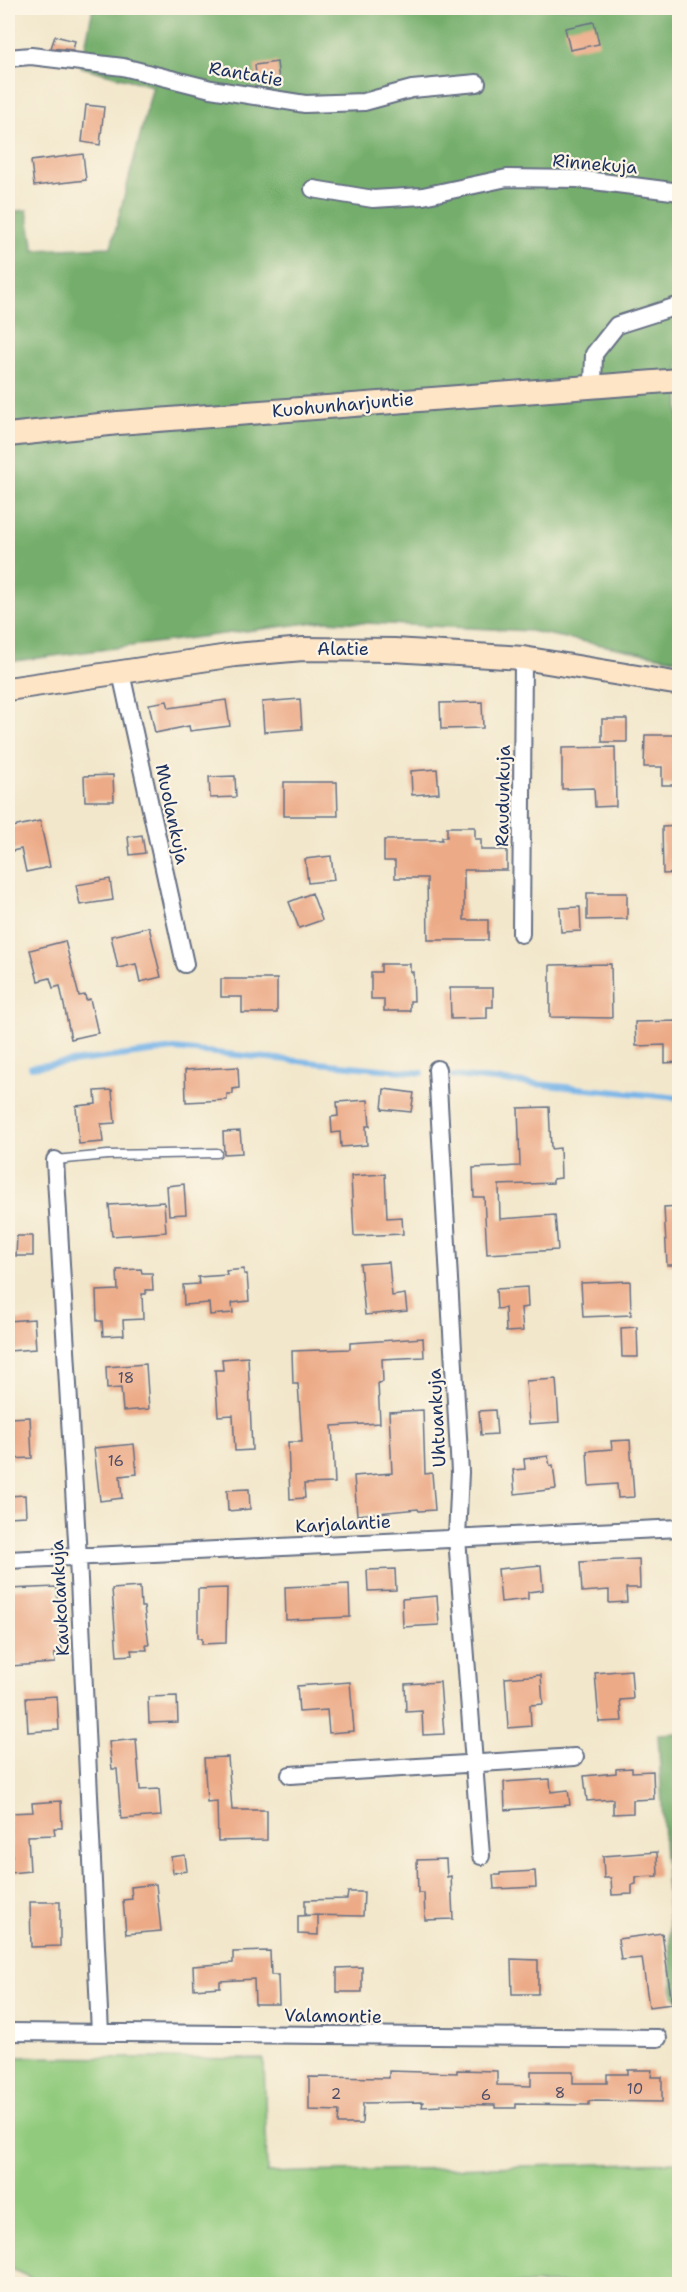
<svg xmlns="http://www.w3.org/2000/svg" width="687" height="2292" font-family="'Shantell Sans',sans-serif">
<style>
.green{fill:#91ca7d;stroke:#567c6e;stroke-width:1.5}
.forest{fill:#74ae6c;stroke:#486e65;stroke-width:1.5}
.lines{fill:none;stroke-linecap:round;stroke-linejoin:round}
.stream{stroke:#75b3e8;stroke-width:6}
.building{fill:#ecaa87}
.lane-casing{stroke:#666f84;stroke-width:11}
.street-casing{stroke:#666f84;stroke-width:20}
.secondary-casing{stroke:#666f84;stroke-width:26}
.lane{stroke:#fff;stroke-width:8}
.street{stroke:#fff;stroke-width:16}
.secondary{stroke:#fee5c5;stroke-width:22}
.labels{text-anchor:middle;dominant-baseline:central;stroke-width:4.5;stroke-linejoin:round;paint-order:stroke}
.number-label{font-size:15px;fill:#4f4e68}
.street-label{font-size:18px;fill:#1b2f5e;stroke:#fcf5e5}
</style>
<rect width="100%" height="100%" fill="#fcf5e5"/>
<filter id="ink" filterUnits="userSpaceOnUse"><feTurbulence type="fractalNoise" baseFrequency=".0167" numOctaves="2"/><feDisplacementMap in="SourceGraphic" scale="12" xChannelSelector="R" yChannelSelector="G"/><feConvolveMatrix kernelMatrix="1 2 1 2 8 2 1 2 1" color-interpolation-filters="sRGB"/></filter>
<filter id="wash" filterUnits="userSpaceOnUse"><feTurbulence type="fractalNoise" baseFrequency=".008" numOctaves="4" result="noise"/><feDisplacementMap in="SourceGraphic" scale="24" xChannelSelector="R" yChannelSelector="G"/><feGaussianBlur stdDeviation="1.35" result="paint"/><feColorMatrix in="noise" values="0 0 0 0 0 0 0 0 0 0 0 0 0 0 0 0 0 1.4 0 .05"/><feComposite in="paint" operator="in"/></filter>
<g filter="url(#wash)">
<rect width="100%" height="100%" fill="#f2e7cb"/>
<path class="green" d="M8,2057L264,2059L267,2173L679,2162V2284H43L8,2267Z"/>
<path class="forest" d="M93,8H679V660L530,631L324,621L8,662V212L27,210L34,250L111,247L153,86L81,67Z
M679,1733H680L679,2000L673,1996L658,1734Z"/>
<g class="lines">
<path class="stream" d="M31,1067L174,1049L422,1073
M453,1076L680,1098"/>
</g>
<g id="blocks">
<path class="building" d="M594,22L599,44L570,50L565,28Z
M55,36L75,41L73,50L51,48Z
M277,62L279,81L257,83L255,65Z
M86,105L104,107L100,145L82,142Z
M83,154L86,180L34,186L31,161Z
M300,699L302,729L264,732L262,702Z
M226,700L230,726L190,731L189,726L155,733L149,704L167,701L169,708Z
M482,702L483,728L441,729L440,703Z
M602,719H627V742H602Z
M645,735H680V785H662V767H644Z
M615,747L616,806L595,807L594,788L562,789V748Z
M437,769L439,793L412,795L411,771Z
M113,775L114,801H85L84,776Z
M235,776L236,797L210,798L209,777Z
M284,782H337L338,816H284Z
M40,821L50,867L26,872L21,849L8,852V828Z
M680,826V873L663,874L662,827Z
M447,827H475V839H481V850H507V870H464V920H488V940H428L427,878H395V861H384V840H442V837H447Z
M142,835L145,853L130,855L128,837Z
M331,856L334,880L308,883L305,859Z
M110,879L113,900L80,905L76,885Z
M312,893L322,920L299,928L289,902Z
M587,893H627V919L587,920Z
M580,907L581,931L561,932L560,908Z
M149,927L161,977L140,982L136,964L118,968L111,936Z
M65,941L79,996L85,995L86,1000L90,999L98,1033L71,1039L60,986L53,988L50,978L38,981L30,950Z
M381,964H410V972H413L414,1001H410V1011H384V999H371V972H381Z
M611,964L612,1018L550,1017V965Z
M221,979H277V1013H242V997H221Z
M450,988H493V1007H487V1018L451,1019Z
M680,1021V1062L665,1063V1045L636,1046L635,1022Z
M238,1067L239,1088L233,1089V1094H227V1100L186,1102L185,1070Z
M384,1089L414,1093L411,1112L382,1109Z
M112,1090L115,1123L101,1124L103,1142L79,1144L76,1106L96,1104L95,1091Z
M368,1100L370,1126H366L367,1145L341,1147L340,1132L332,1133L331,1117L338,1116L337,1102Z
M549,1107L551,1149L560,1148L561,1178L553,1179V1183L499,1185L500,1219L555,1215L558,1250L487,1254L484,1197H474L473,1168L520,1166L518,1108Z
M240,1131L242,1153L224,1154L223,1132Z
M385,1174L387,1218L402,1217L403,1234L354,1236L351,1176Z
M184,1184L186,1214L169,1215L167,1186Z
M164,1202L166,1232L112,1236L109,1205Z
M680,1206V1265H667L664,1207Z
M17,1236H33V1256H16Z
M389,1262L392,1296L405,1294L407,1311L365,1315L360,1264Z
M141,1269L142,1273H152L153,1290H146V1294H142L143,1319L123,1320L124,1335L103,1336L102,1321H97L96,1291L118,1290L117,1270Z
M244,1269V1274H247L249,1301L232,1303L233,1313L210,1315L209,1303L184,1305L183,1285L199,1284L198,1277L227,1275L226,1271Z
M630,1281L631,1315L583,1317L581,1283Z
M527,1287L528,1307L521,1308L523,1331L506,1332L505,1308L497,1309L496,1289Z
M34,1319L36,1349L8,1351V1321Z
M637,1327L638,1357H622L621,1328Z
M423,1338L424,1357L382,1359L383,1382L378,1383L380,1423L332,1426L335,1483L304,1484L305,1498L290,1499L288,1442H302L298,1384H293L292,1351L350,1349V1343Z
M248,1357L252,1450L235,1451L233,1415L218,1416L215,1370H223L222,1359Z
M146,1364L149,1409L123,1411L121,1388L107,1389L106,1367Z
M556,1379L559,1422L529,1424L526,1381Z
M423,1410L425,1474L432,1473L435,1510L419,1511L418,1509L357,1515L354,1476L392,1473L389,1412Z
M495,1410L497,1434L481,1435L479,1411Z
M30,1417L32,1458L8,1459V1418Z
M630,1440L634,1497L618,1498L617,1484L589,1486L587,1451L612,1449L611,1441Z
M134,1444L137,1474L120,1476L122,1498L100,1501L94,1448Z
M548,1456L550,1466L553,1465L556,1489L515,1494L513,1470L525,1469L524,1459Z
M249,1489L250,1509L228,1511L227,1490Z
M25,1495L26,1516L8,1517V1496Z
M639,1559L640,1588H626L627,1602L609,1603V1590L582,1592L580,1562Z
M541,1565L543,1590L528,1592V1599L501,1602L498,1569Z
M395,1569L396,1590L368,1591L367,1570Z
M349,1584L350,1617L286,1620L285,1587Z
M57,1587L59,1637H61L62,1653L54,1654L55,1663L10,1666L8,1589Z
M140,1587L141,1607H144L149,1645H146L147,1650H131L132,1655L117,1656L112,1589Z
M227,1588L226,1643L202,1644V1638H198V1589Z
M437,1596L439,1625L403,1627L402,1599Z
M631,1670L633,1699L620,1700L622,1721L599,1722L595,1673Z
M541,1675L543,1704L530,1705L531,1726L508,1728L505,1678Z
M350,1682L354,1731L329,1733L327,1710L299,1712L297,1686Z
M440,1682L444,1734L423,1735L422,1711L406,1712L405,1684Z
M57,1696L59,1730L28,1732L26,1698Z
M177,1696L178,1722L149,1723L148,1697Z
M136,1739L140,1790L159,1789L161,1816L121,1819L117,1769H112L109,1742Z
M228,1757L232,1810H267V1840L218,1841L217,1801L207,1802L204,1758Z
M632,1768V1772L653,1771L654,1799L633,1800V1813L613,1814V1799L587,1801L584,1776L616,1773V1769Z
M550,1779L551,1792L568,1790L570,1805L505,1810L504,1782Z
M61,1801L62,1828H54L55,1835L28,1836L30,1871L10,1873V1857H12L9,1813L33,1812L32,1803Z
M657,1852L658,1876L636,1877V1884L632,1885V1894L612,1895L611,1878H604L603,1856Z
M185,1855L187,1871L173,1873L171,1857Z
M446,1859L447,1877L451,1876L453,1919L425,1920L424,1893H418L417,1860Z
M535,1871L536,1887L494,1889L493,1875H500V1873Z
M156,1884L161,1931L126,1934L123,1900L132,1899L131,1887Z
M348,1892H364L363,1916L305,1915V1900L347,1899Z
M30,1902H60V1946L31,1947Z
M318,1915V1935L298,1934V1916Z
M662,1933L672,2004L649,2007L642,1958L621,1960L618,1939Z
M270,1951L271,1975H278L279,2004H255L254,1979L220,1981V1987L194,1989L193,1966L233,1963V1952Z
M511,1959L538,1960V1994H512Z
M362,1967V1992H337V1968Z
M457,2070L497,2071V2085L531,2086V2071H573V2083H607V2074H628V2070H652L651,2077H662V2102L589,2101V2105L516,2104V2108H495V2105L441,2104V2106L422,2107L423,2102L363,2103L362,2124H338L339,2111L309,2110V2077L389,2078V2071L457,2073Z"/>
</g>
</g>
<g filter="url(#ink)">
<use href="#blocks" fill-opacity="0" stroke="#666f84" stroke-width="1.5"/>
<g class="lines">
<defs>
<path id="lane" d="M55,1160L108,1155L217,1153"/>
<path id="street" d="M8,58L31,56L123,67L211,89L305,104L364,102L412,89L477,83
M313,189L373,199L423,196L507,178L578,179L680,192
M593,385L594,354L617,325L680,305
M121,673L185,964
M521,934L523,658
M437,1069L460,1472L457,1538L481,1856
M55,1160L78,1558L100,2033
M8,1560L680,1528
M290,1775L575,1757
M8,2032L658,2038"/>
<path id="secondary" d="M8,435L118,423L680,380
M8,689L235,655L303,649L394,650L523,658L680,684"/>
</defs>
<use href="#lane" class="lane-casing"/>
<use href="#street" class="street-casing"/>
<use href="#secondary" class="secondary-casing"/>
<use href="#lane" class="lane"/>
<use href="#street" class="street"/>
<use href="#secondary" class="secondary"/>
</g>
</g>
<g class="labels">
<g class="number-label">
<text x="126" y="1378">18</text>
<text x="116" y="1461">16</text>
<text x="635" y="2089">10</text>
<text x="560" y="2093">8</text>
<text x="336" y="2094">2</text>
<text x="486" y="2095">6</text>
</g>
<g class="street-label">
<text transform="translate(246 74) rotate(10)">Rantatie</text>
<text transform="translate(595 164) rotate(5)">Rinnekuja</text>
<text transform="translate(343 405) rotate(-5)">Kuohunharjuntie</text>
<text x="343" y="649">Alatie</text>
<text transform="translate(503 796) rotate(-89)">Raudunkuja</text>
<text transform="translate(172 814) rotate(78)">Muolankuja</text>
<text transform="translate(437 1418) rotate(-93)">Uhtuankuja</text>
<text transform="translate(343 1524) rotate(-3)">Karjalantie</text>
<text transform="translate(60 1598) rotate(-93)">Kaukolankuja</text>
<text transform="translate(333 2016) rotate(1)">Valamontie</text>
</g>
</g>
<rect width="687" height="2292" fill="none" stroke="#fcf5e5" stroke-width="30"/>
</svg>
